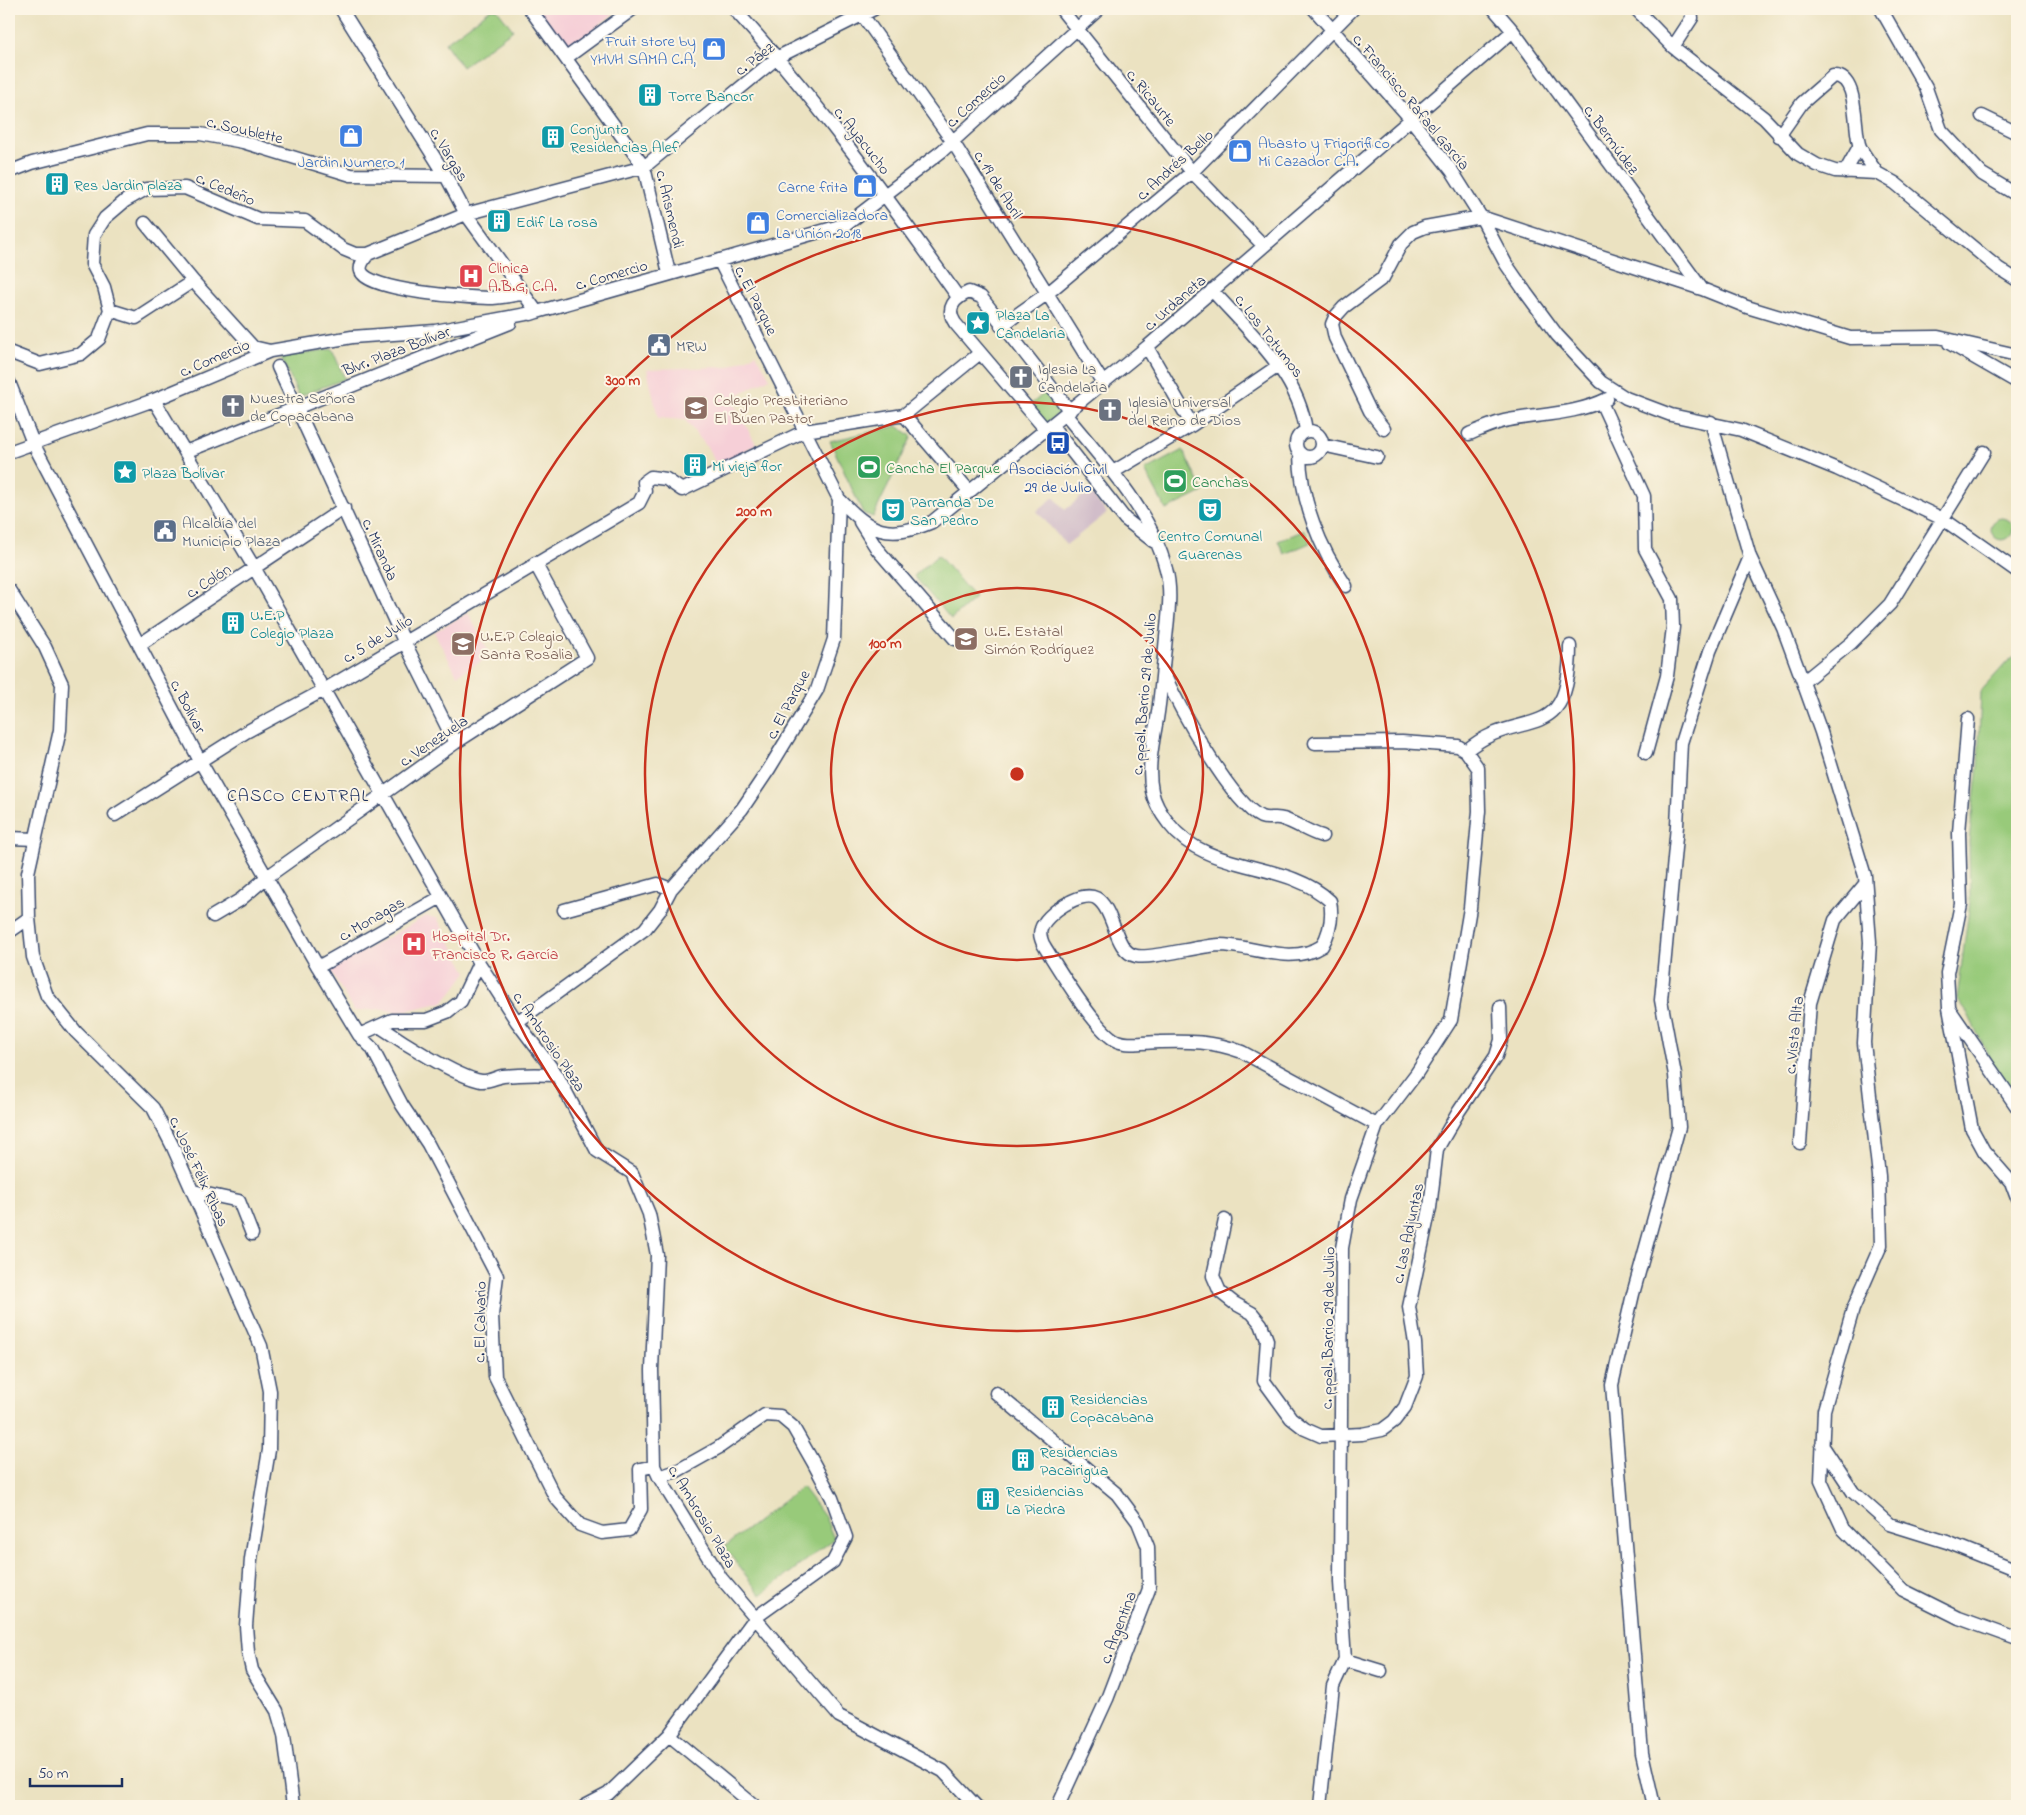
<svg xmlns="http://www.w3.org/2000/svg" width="2026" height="1815" viewBox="0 0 2026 1815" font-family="'Indie Flower',sans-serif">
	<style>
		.built { fill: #f6cfd7 }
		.industrial { fill: #d1bdc9 }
		.green { fill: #98ca7a; stroke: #5a7c6c }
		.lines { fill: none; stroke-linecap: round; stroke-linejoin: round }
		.minor-casing { stroke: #3a4a6d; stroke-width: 15 }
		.minor { stroke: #fff; stroke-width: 12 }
		.ring { fill: none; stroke: #c8321e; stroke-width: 2.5 }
		.labels { text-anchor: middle; stroke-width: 4; stroke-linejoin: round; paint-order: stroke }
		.shop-label { font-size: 16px; fill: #366cbe; stroke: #fcf5e5; text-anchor: end }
		.street-label { font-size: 16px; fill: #1b2f5e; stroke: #fcf5e5 }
		.culture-label { font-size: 16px; fill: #0d838f; stroke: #fcf5e5; text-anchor: start }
		.health-label { font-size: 16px; fill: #be3a42; stroke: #fcf5e5; text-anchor: start }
		.service-label { font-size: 16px; fill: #4e5e75; stroke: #fcf5e5; text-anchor: start }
		.worship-label { font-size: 16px; fill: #5b616d; stroke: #fcf5e5; text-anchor: start }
		.education-label { font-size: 16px; fill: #785e54; stroke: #fcf5e5; text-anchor: start }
		.leisure-label { font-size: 16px; fill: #27864d; stroke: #fcf5e5; text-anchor: start }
		.transit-label { font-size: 16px; fill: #164399; stroke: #fcf5e5 }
		.neighbourhood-label { font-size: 18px; letter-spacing: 1px; fill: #1b2f5e; stroke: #fcf5e5 }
		.centre { fill: #c8321e; stroke: #fcf5e5; stroke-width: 2.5 }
		.ring-label { font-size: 15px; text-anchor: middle; font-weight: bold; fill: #c8321e; stroke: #fcf5e5; stroke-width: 4; stroke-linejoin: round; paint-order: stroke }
	</style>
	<rect width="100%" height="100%" fill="#fcf5e5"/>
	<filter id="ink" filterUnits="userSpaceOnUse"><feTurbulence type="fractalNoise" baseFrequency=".02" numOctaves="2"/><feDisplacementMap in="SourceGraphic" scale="10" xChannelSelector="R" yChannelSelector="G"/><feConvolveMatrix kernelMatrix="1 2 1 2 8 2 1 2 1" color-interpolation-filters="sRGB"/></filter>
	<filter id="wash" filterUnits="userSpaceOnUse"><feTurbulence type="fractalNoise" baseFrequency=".0096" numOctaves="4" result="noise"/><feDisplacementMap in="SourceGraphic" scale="20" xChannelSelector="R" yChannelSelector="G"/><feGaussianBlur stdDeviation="1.12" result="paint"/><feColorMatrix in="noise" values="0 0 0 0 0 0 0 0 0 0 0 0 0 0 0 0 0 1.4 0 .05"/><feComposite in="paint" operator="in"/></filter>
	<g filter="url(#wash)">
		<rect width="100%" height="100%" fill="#ebe2c1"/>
		<path class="built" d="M536,9H620L570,47H567L562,46Z
			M756,354L770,378L731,398L756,444L717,465L707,447L685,420L658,418L647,369L728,367Z
			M468,613L491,656L457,675L434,632Z
			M426,916L437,918L467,972L456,987L444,1002L396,1013L383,1009L354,1011L330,970Z"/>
		<path class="industrial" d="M1089,491L1107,513L1066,545L1037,511L1054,497L1065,510Z"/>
		<path class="green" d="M491,9H497L513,30L462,67L445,43Z
			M332,349L345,379L299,396L280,356Z
			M1047,391L1063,410L1046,424L1030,405Z
			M897,426L912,436L873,517L863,513L830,441Z
			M1183,450L1203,492L1166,510L1145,470Z
			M1991 529a11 11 0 1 1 22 0a11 11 0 1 1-22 0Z
			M1305,530L1310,543L1284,554L1278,541Z
			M938,555L975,598L951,619L914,576Z
			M2017,656V1098L1991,1062L1968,1014L1957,999L1970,901L1969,841L1978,766L1981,691L2008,661Z
			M802,1487L825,1517L834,1539L761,1595L724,1547Z"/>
	</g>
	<g filter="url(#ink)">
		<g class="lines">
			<defs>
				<path id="minor" d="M341,9L446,176L466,214L537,312L531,314
					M530,9L644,167L669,273
					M734,9C816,99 888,198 958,297
					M858,9L953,142L1103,383
					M1061,9L1192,172L1263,245
					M1314,9L1410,118L1452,171L1481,217L1506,264L1526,293L1557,335L1601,382L1626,398L1671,415L1741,430L1837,469L1943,519L2017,571
					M1494,9L1513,31L1702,289
					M1636,9L1673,47L1764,118L1798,154L1817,165L1835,171L1877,173L1895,183L1998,268L2017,280
					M1881,9L1926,88L1941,130L1982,174L2017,195
					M1673,47L1692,18L1691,9
					M566,58L633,9
					M1982,116L2017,133
					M1779,136L1802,103L1833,76C1860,74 1853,132 1860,147C1864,156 1872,165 1877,173
					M9,172L32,163L147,134H200L243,142L351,175L446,176
					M1845,172L1859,147
					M145,223L193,281
					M368,254C365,258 359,265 361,271C367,291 469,298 489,298C501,298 512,295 523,294
					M1212,290C1248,331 1299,374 1306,431
					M110,310L136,318L193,281L253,347L270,351
					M1001,326L1048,293L1192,172L1353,9
					M1949,343L2017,382
					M1147,347L1192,425
					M9,352L40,364L81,354L99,339L110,310L104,287L92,264L94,235L105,218L125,201L146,189L185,188L258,219L305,221L343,249L355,254H368L466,214L644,167L778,57L874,9
					M278,367L404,641L455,743
					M9,382L33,443L200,761L318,967L359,1035L372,1048L402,1105L428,1144L497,1276L492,1315L495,1377L555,1497L580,1525L602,1533L629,1530L641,1509L640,1469L654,1466
					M154,400L255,569L479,963L517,1022L557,1075L597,1151L632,1173L649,1214L657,1255L652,1370L654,1466L659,1477L721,1578L839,1716L943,1771L976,1806
					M1601,402L1644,496L1645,549L1672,599L1673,627L1667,676L1646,753
					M1065,414C1102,460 1151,510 1166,569C1173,593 1167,623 1165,648C1162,672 1161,695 1157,719C1153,742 1147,768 1152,791C1154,802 1162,815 1169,824C1208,875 1286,859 1330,901C1333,917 1330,932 1322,946C1291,966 1253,945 1219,945C1197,946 1153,959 1136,956C1114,952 1115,909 1096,898C1081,890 1045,914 1041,929C1039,934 1041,939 1043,944C1056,965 1097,1033 1117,1041C1129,1046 1146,1042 1159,1042C1189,1041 1213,1041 1242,1052L1377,1125L1351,1199L1342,1248L1340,1582L1345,1660L1333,1686L1320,1806
					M904,415L970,492
					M1711,422L1750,557L1783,628L1803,682L1821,732L1865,876L1870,942L1864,1043L1879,1176L1881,1245L1853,1309L1824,1410L1821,1481L1843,1529L1903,1590L1959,1618L2017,1639
					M1052,426L1125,519L1153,541
					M1384,429L1370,411L1335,338L1332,324L1335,317L1344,307L1383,278L1401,244L1413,232L1425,227L1481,217L1702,289L1747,307L1850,338L1938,337L2017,355
					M1046,430L955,323C945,308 955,298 969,292L981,297L1070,411
					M1296 444a13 13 0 1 1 26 0a13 13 0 1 1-26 0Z
					M1469,434C1482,429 1496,422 1509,420C1542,414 1577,414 1607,399
					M1322,445L1377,457
					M9,452L154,400L270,351L352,337L435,331L537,312L847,224L942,151L1099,9
					M185,452L510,323
					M1300,453C1300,499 1320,549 1346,586
					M1118,469L1192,425L1278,366
					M839,499C871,532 887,541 932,522L1147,347L1513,31
					M860,522L877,549L955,639
					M9,590L45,647L62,684L60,730L28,873L29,918L33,957L47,996L76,1032L153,1108L172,1145L261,1346L270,1391L269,1450L251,1559L246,1626L248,1652L252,1670L277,1711L284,1735L293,1806
					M139,645L344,508
					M1164,674C1178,705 1231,803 1261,817C1268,820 1276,816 1283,819C1296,823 1308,832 1322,836
					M1803,682L1851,643L1890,604L1984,452
					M1968,719L1959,833L1961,904L1947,973L1949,1008L1972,1129L1984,1151L2011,1182L2017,1198
					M1315,743L1402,742L1458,746L1466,751L1478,768L1479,811L1470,908L1451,1020L1416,1074L1377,1125
					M1466,751C1519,705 1570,750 1570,646
					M115,815L246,732L324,690L639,503L645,491L644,482L651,477L666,479L682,490L805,431L904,415L980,353
					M9,838L36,839
					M564,910L658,884L671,889
					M213,916L240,900L267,877L455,743L587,658L535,563
					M9,932L29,918
					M318,967L441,897
					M1950,1010L2017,1107
					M517,1022L645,929L660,910L671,889L742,809L769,769L817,690L834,639L839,499L719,260
					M379,1026C401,1041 457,1077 481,1081C488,1082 497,1077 503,1076C522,1074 539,1074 557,1075
					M359,1035L392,1020H426L447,1012L461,1001L479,963
					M1800,1143L1810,1003L1835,920L1865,884
					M193,1191L239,1201L252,1234
					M1225,1220L1213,1276L1220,1292L1234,1303L1252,1313L1261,1324L1267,1340L1264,1381L1291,1418L1305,1429L1321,1436L1362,1434L1382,1430L1394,1421L1405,1407L1417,1376L1415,1343L1409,1307L1430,1208L1437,1149L1459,1111L1496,1056L1501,1040L1500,1007
					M996,1393L1117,1494L1138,1522L1148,1547L1149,1589L1107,1699L1058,1806
					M1822,1445L1853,1492L1889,1524L1947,1542L2017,1570
					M1345,1660L1381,1671
					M669,1735L755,1806
					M585,1806L608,1794L669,1735L755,1618L833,1562L846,1537L832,1498L813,1462L793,1427L780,1416L765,1415L718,1448L677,1471L659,1477
					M1654,1806L1642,1753L1612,1385L1633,1294L1679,1127L1675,1075L1661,1000L1677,826L1681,743L1710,651L1750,557"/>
			</defs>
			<use href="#minor" class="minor-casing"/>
			<use href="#minor" class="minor"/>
		</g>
	</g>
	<g class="ring">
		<circle cx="1017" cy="774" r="186"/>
		<circle cx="1017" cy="774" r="372"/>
		<circle cx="1017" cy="774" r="557"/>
	</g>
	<defs>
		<symbol id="shop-square" viewBox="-11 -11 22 22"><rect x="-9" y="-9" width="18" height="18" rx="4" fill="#3f7fe0" stroke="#fcf5e5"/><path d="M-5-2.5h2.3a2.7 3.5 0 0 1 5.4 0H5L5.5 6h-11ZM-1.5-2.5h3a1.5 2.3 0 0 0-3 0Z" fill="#fff"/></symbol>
		<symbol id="building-square" viewBox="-11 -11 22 22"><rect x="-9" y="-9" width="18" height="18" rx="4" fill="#0f9aa8" stroke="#fcf5e5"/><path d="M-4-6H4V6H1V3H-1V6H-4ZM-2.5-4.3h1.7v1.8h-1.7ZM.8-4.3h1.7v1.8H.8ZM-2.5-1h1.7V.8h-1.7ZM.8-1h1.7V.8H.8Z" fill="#fff"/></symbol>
		<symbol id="hospital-square" viewBox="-11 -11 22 22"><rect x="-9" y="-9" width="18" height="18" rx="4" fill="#e0444e" stroke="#fcf5e5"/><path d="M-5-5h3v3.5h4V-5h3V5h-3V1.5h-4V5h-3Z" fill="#fff"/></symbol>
		<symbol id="sight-square" viewBox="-11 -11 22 22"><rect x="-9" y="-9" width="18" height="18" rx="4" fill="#0f9aa8" stroke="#fcf5e5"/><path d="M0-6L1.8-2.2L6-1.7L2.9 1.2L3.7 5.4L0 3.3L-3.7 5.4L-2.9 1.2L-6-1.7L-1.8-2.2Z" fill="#fff"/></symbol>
		<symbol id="civic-square" viewBox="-11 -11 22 22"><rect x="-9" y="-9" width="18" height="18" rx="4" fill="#5c6f8a" stroke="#fcf5e5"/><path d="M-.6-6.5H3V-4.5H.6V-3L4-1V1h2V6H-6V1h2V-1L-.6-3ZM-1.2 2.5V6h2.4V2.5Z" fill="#fff"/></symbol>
		<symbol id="church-square" viewBox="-11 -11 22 22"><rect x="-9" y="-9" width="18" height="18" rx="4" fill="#6b7280" stroke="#fcf5e5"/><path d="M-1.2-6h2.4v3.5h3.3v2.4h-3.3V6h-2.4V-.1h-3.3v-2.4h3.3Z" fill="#fff"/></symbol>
		<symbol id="school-square" viewBox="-11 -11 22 22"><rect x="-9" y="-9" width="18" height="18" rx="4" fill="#8d6e63" stroke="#fcf5e5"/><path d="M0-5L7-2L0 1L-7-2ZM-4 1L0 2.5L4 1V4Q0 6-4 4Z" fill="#fff"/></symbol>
		<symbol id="bus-square" viewBox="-11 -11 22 22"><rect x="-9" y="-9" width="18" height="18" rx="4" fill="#1a4fb4" stroke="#fcf5e5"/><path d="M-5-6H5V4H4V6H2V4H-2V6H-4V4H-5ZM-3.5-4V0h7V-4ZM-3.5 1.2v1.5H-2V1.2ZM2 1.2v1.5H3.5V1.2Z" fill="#fff"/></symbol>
		<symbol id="stadium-square" viewBox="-11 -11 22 22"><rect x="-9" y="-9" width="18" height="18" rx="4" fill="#2e9e5b" stroke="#fcf5e5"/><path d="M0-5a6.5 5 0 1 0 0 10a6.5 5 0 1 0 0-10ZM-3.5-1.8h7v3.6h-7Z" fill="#fff"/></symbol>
		<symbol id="theatre-square" viewBox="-11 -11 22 22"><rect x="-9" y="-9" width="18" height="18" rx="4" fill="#0f9aa8" stroke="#fcf5e5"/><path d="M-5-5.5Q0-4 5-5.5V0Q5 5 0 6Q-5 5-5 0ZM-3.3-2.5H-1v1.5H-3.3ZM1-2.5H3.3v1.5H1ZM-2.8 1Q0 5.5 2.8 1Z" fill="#fff"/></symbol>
	</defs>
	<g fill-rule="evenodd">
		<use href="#shop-square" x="700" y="35" width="28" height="28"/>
		<use href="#building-square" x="636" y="81" width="28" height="28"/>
		<use href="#shop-square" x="337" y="122" width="28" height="28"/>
		<use href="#building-square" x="539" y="123" width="28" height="28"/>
		<use href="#shop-square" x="1226" y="137" width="28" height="28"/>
		<use href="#building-square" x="43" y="170" width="28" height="28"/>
		<use href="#shop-square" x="851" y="172" width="28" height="28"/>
		<use href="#building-square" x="485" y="207" width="28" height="28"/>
		<use href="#shop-square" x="744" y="209" width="28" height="28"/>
		<use href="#hospital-square" x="457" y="262" width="28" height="28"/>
		<use href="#sight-square" x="964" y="309" width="28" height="28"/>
		<use href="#civic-square" x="645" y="331" width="28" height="28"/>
		<use href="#church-square" x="1007" y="363" width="28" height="28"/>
		<use href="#church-square" x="219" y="392" width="28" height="28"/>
		<use href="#school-square" x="682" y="394" width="28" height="28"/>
		<use href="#church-square" x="1096" y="396" width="28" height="28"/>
		<use href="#bus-square" x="1044" y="429" width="28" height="28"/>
		<use href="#building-square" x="681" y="451" width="28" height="28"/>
		<use href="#stadium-square" x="855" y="453" width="28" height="28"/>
		<use href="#sight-square" x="111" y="458" width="28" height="28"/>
		<use href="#stadium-square" x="1161" y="467" width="28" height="28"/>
		<use href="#theatre-square" x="879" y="496" width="28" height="28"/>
		<use href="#theatre-square" x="1196" y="496" width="28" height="28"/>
		<use href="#civic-square" x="151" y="517" width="28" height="28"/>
		<use href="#building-square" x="219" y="609" width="28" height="28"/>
		<use href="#school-square" x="952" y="625" width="28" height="28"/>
		<use href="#school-square" x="449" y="630" width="28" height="28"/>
		<use href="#hospital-square" x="400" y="930" width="28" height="28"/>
		<use href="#building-square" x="1039" y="1393" width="28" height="28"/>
		<use href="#building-square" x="1009" y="1446" width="28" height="28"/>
		<use href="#building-square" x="974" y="1485" width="28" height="28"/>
	</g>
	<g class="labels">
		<g class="shop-label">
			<text x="696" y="46">Fruit store by<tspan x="696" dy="18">YHVH SAMA C.A,</tspan></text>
			<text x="1258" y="148" text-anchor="start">Abasto y Frigorifico<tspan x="1258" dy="18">Mi Cazador C.A.</tspan></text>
			<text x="351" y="167" text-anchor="middle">Jardin Numero 1</text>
			<text x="848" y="192">Carne frita</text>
			<text x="776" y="220" text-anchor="start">Comercializadora<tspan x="776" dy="18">La Unión 2018</tspan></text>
		</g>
		<g class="street-label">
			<text transform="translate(754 58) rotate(-37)" y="6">c. Páez</text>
			<text transform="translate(1152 97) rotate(51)" y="6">c. Ricaurte</text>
			<text transform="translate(975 99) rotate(-42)" y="6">c. Comercio</text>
			<text transform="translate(1412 101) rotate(50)" y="6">c. Francisco Rafael García</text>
			<text transform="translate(245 129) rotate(13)" y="6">c. Soublette</text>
			<text transform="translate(1612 139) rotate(54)" y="6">c. Bermúdez</text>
			<text transform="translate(863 140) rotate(52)" y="6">c. Ayacucho</text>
			<text transform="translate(450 154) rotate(59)" y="6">c. Vargas</text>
			<text transform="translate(1174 164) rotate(-42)" y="6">c. Andrés Bello</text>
			<text transform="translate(999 184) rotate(58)" y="6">c. 19 de Abril</text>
			<text transform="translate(226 188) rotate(23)" y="6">c. Cedeño</text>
			<text transform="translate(671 209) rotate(77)" y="6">c. Arismendi</text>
			<text transform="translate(611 274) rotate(-16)" y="6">c. Comercio</text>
			<text transform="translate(757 300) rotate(63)" y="6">c. El Parque</text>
			<text transform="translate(1174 302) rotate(-41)" y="6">c. Urdaneta</text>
			<text transform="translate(1270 335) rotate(52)" y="6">c. Los Totumos</text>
			<text transform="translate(396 350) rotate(-21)" y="6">Blvr. Plaza Bolívar</text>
			<text transform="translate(214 357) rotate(-23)" y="6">c. Comercio</text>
			<text transform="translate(381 549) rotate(66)" y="6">c. Miranda</text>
			<text transform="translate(208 580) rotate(-33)" y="6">c. Colón</text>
			<text transform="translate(377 638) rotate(-31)" y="6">c. 5 de Julio</text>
			<text transform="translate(1143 694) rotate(-85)" y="6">c. ppal. Barrio 29 de Julio</text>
			<text transform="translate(787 704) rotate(-62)" y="6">c. El Parque</text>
			<text transform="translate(189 706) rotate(62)" y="6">c. Bolívar</text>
			<text transform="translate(433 740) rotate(-34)" y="6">c. Venezuela</text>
			<text transform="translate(371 918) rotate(-30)" y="6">c. Monagas</text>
			<text transform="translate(1793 1035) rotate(-84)" y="6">c. Vista Alta</text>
			<text transform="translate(550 1041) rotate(56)" y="6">c. Ambrosio Plaza</text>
			<text transform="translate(200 1171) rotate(65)" y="6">c. José Félix Ribas</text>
			<text transform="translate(1407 1233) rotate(-78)" y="6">c. Las Adjuntas</text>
			<text transform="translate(479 1322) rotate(-89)" y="6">c. El Calvario</text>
			<text transform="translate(1327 1328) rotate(-89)" y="6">c. ppal. Barrio 29 de Julio</text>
			<text transform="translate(703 1516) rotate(59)" y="6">c. Ambrosio Plaza</text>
			<text transform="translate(1117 1627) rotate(-69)" y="6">c. Argentina</text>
		</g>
		<g class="culture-label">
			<text x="668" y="101">Torre Bancor</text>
			<text x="570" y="134">Conjunto<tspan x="570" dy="18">Residencias Alef</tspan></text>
			<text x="74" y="190">Res Jardin plaza</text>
			<text x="516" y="227">Edif La rosa</text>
			<text x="996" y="320">Plaza La<tspan x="996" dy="18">Candelaria</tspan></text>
			<text x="712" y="471">Mi vieja flor</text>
			<text x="142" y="478">Plaza Bolívar</text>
			<text x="910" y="507">Parranda De<tspan x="910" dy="18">San Pedro</tspan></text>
			<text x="1210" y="541" text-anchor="middle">Centro Comunal<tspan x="1210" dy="18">Guarenas</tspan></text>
			<text x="250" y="620">U.E.P<tspan x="250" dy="18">Colegio Plaza</tspan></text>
			<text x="1070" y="1404">Residencias<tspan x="1070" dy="18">Copacabana</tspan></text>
			<text x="1040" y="1457">Residencias<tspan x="1040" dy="18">Pacairigua</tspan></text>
			<text x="1006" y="1496">Residencias<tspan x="1006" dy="18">La Piedra</tspan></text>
		</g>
		<g class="health-label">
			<text x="488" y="273">Clinica<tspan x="488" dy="18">A.B.G, C.A.</tspan></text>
			<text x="432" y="941">Hospital Dr.<tspan x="432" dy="18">Francisco R. García</tspan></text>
		</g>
		<g class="service-label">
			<text x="676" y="351">MRW</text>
			<text x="182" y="528">Alcaldía del<tspan x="182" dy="18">Municipio Plaza</tspan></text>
		</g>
		<g class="worship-label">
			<text x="1038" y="374">Iglesia La<tspan x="1038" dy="18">Candelaria</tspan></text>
			<text x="250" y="403">Nuestra Señora<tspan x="250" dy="18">de Copacabana</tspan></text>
			<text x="1128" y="407">Iglesia Universal<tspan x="1128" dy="18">del Reino de Dios</tspan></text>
		</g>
		<g class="education-label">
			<text x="714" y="405">Colegio Presbiteriano<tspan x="714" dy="18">El Buen Pastor</tspan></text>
			<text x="984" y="636">U.E. Estatal<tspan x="984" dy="18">Simón Rodríguez</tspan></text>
			<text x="480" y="641">U.E.P Colegio<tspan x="480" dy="18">Santa Rosalia</tspan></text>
		</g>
		<g class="leisure-label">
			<text x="886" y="473">Cancha El Parque</text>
			<text x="1192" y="487">Canchas</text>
		</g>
		<g class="transit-label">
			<text x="1058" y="474">Asociación Civil<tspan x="1058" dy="18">29 de Julio</tspan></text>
		</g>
		<g class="neighbourhood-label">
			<text x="298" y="801">CASCO CENTRAL</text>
		</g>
	</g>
	<circle cx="1017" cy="774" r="8" class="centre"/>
	<g class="ring-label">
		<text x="623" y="385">300 m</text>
		<text x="754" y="516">200 m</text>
		<text x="885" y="648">100 m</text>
	</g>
	<rect width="2026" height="1815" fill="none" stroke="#fcf5e5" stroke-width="30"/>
	<path d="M30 1778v8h92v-8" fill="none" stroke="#1b2f5e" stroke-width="2.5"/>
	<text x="38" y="1778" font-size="15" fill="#1b2f5e" stroke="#fcf5e5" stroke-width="4" paint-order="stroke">50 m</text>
</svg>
